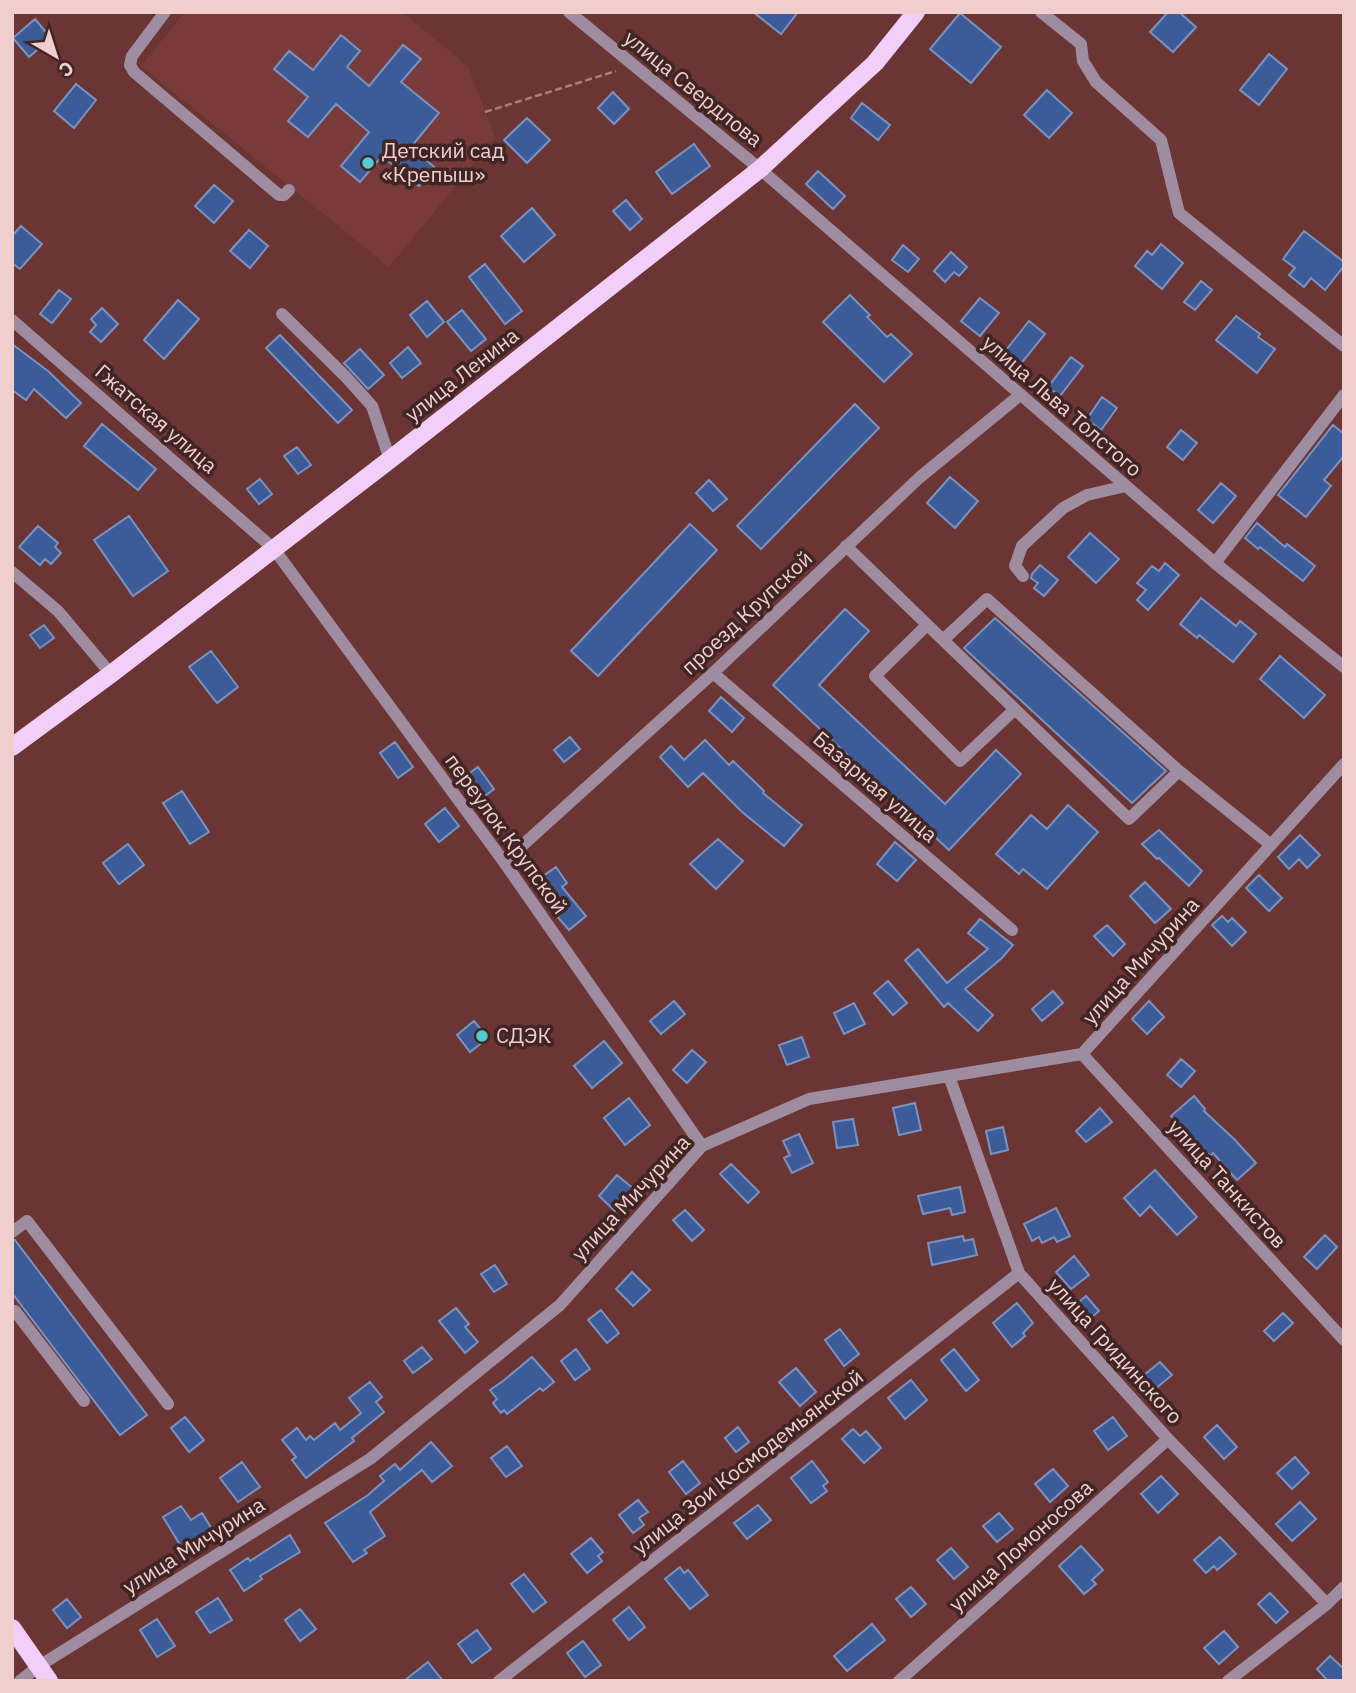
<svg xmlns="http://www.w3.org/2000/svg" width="1356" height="1693" viewBox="0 0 1356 1693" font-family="'IBM Plex Sans',sans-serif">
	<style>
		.built { fill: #793b3a }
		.building { fill: #3b5c99; stroke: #7893c2; stroke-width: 2 }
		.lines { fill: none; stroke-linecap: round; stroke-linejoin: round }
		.path { stroke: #ab7e7d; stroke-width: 2.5; stroke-dasharray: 7 3.5; stroke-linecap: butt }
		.minor { stroke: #9e8ca0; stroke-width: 12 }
		.major { stroke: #f2cff8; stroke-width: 18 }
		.poi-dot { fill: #51ccd5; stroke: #3f2625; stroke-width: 2.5 }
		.labels { text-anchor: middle; stroke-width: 7; stroke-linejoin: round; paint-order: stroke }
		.street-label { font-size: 21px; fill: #f0cecc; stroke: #3f2625 }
		.poi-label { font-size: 21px; fill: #f0cecc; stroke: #3f2625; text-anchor: start }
	</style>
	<rect width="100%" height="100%" fill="#6b3534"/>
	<path class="built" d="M185,12H402L468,66L495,138L389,267L141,66Z"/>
	<path class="building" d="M753,12H798L781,34Z
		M1168,12H1179L1196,27L1173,52L1150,32Z
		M960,13L1001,47L971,83L930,49Z
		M35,19L51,38L29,57L13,38Z
		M341,35L360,51L347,67L369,86L403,45L421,59L401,82L439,113L411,147L434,167L419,186L382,156L360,182L341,166L369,132L336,104L308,137L288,121L308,97L274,69L289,51L313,70Z
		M1269,54L1287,69L1259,105L1240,90Z
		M76,84L96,100L74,128L54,111Z
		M1047,90L1072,113L1049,138L1024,115Z
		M613,92L629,109L614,124L598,108Z
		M862,103L890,125L878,140L851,118Z
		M527,118L550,140L527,163L504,140Z
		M694,144L710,166L672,194L656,172Z
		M818,171L845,196L833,209L806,184Z
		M214,185L233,201L214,223L195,206Z
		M626,200L642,219L630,230L613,211Z
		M532,208L555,235L524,262L501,236Z
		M21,226L42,244L20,269L12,263V236Z
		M249,230L268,246L250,268L230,251Z
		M1304,231L1344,262V266L1325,290L1311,278L1304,287L1289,275L1295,268L1283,259Z
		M1161,244L1183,263L1162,289L1135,266L1147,251L1152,255Z
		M903,245L919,259L908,272L892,260Z
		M951,252L967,267L959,276L954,272L945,282L934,271Z
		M485,264L522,311L505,324L469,277Z
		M1201,281L1212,290L1195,310L1184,302Z
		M59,290L71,299L52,323L40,314Z
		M850,295L870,315L867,317L887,337L891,334L912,354L884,382L823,322Z
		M980,298L999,313L980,336L961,321Z
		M178,300L199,319L164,359L144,340Z
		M427,301L444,322L427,337L410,315Z
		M102,308L118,324L101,342L90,332L96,325L91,319Z
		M462,310L486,339L471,351L447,322Z
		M1236,316L1260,334L1258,337L1275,349L1257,373L1216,340Z
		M1029,321L1045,334L1019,366L1003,354Z
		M280,335L352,410L338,423L266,348Z
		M12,344L48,371L81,403L66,418L34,389L26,400L12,390Z
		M408,347L421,363L402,378L390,363Z
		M360,349L384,375L368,389L344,363Z
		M1071,357L1083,366L1060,396L1048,387Z
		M1102,397L1117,408L1101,430L1087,419Z
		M855,404L879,428L761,549L737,526Z
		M102,424L156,469L138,490L84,446Z
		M1333,425L1344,434V456L1324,480L1331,486L1306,517L1278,495Z
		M1181,430L1197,443L1183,460L1167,447Z
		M297,447L311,465L298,474L284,456Z
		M950,477L978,501L955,528L927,503Z
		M260,479L272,494L259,504L247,489Z
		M709,480L727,499L713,511L696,493Z
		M1221,483L1236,496L1213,523L1198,510Z
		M129,516L168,571L133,596L94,540Z
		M1257,523L1285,547L1287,544L1315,566L1303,581L1260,547L1258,549L1245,538Z
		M690,524L717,550L598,676L571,651Z
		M38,526L58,543L55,547L61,553L51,564L45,559L40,565L19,547Z
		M1090,533L1119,559L1096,583L1068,557Z
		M1165,563L1179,575L1148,610L1137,600L1146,590L1137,583L1152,566L1159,571Z
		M1040,565L1058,580L1044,596L1034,588L1038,583L1031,578L1032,574Z
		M1201,598L1236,626L1240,621L1256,634L1233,662L1199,635L1197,638L1180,624Z
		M845,609L869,631L819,685L945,804L996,750L1021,774L949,850L773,685Z
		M995,618L1166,771L1132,803L964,648Z
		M44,625L54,638L40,648L30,635Z
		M211,651L238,687L217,703L189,667Z
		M1280,656L1325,695L1304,718L1260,679Z
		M721,697L744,718L732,732L709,711Z
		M570,737L580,749L564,762L554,750Z
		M705,740L729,765L733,761L764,791L763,793L802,825L784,846L742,812L703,773L688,787L660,757L671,746L684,760Z
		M395,742L413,767L398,778L380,753Z
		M478,767L494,789L481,799L476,792L471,796L459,781Z
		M182,791L209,832L190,844L163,803Z
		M1068,805L1098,832L1047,889L1023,869L1019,874L996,854L1031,815L1047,829Z
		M445,808L459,826L439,842L425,824Z
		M1159,830L1202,871L1189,886L1159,858L1157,859L1142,844Z
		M1300,835L1320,855L1307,868L1299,859L1289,869L1278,857Z
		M718,839L743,861L716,889L690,864Z
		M895,842L916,860L897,881L877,864Z
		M128,844L144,865L119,884L103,863Z
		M556,867L567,883L562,887L586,916L569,930L549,907L533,883Z
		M1259,875L1282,898L1269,911L1246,888Z
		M1145,882L1171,909L1155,923L1130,896Z
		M1222,916L1228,922L1232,918L1246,932L1232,946L1212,925Z
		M980,919L1013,945L1002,958L965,989L993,1015L978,1031L948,1003L944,1007L905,960L918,949L947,983L988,949L968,933Z
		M1107,925L1125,944L1113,956L1094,936Z
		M888,981L907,1003L893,1015L874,993Z
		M1053,991L1063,1003L1042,1021L1032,1009Z
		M674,1001L685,1014L661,1034L650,1021Z
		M1149,1001L1164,1017L1147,1034L1132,1019Z
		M854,1003L865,1024L844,1034L834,1013Z
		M474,1021L488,1038L470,1052L457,1035Z
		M802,1037L809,1057L787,1065L779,1045Z
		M604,1041L622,1063L592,1088L574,1066Z
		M692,1050L706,1062L687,1083L673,1070Z
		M1181,1059L1195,1071L1181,1087L1167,1075Z
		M1194,1096L1205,1109L1204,1111L1235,1140L1256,1163L1237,1180L1213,1153L1210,1156L1171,1116Z
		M629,1098L650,1125L625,1145L604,1118Z
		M915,1103L921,1130L899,1135L893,1108Z
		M1100,1108L1112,1122L1086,1142L1076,1131Z
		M853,1119L858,1145L837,1148L833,1122Z
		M1003,1127L1008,1150L991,1154L986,1131Z
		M799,1134L813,1163L792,1173L784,1158L790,1155L783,1141Z
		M731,1164L759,1192L748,1203L720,1174Z
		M1155,1170L1197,1217L1177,1235L1150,1206L1140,1216L1124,1198Z
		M617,1175L634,1189L615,1211L599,1196Z
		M960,1187L965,1212L952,1215L950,1208L923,1214L918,1196Z
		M1056,1208L1070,1236L1057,1242L1054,1237L1042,1243L1039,1237L1032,1241L1024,1224Z
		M685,1210L704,1230L692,1241L673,1220Z
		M1325,1235L1337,1247L1317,1269L1304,1257Z
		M963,1236L964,1241L973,1239L977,1255L932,1265L928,1243Z
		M15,1240L147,1415L120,1435L12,1293V1241Z
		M1074,1256L1089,1275L1071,1289L1056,1272Z
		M495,1265L507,1284L494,1292L481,1274Z
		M632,1272L650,1290L633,1306L616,1289Z
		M1086,1296L1099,1311L1086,1322L1073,1307Z
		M1017,1303L1033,1323L1023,1333L1025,1336L1012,1347L993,1323Z
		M456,1308L469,1324L465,1327L478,1342L465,1353L439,1321Z
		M601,1310L619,1333L607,1343L588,1320Z
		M1283,1313L1293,1323L1274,1341L1264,1331Z
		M840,1329L859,1354L844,1366L825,1340Z
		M422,1347L432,1359L413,1373L404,1361Z
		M576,1349L590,1369L575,1380L561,1361Z
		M954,1349L979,1380L966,1391L941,1360Z
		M532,1357L554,1382L543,1391L540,1388L507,1414L504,1410L501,1413L493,1403L497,1399L490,1390L503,1381Z
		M1160,1362L1172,1375L1150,1393L1139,1379Z
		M796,1368L816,1392L800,1406L779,1382Z
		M911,1380L927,1400L905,1419L888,1398Z
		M370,1382L382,1397L376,1402L384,1412L352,1438L354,1441L306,1478L292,1460L296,1457L282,1440L297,1428L306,1440L310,1436L314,1440L335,1423L340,1430L361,1413L349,1398Z
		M185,1417L204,1440L189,1452L171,1428Z
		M1113,1417L1127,1436L1108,1450L1094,1431Z
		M1217,1425L1237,1447L1224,1459L1204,1437Z
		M738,1427L749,1442L736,1452L725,1438Z
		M853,1429L860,1436L866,1431L881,1448L864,1463L842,1439Z
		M431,1442L452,1466L432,1482L422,1470L370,1512L385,1536L364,1550L367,1553L353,1562L325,1523L368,1495L384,1481L380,1476L395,1464L400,1470Z
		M507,1446L522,1466L506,1477L491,1458Z
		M1295,1457L1309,1473L1292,1489L1277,1473Z
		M683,1461L700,1483L686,1494L669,1472Z
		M812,1461L828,1482L823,1486L827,1491L811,1503L791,1478Z
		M242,1462L260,1487L238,1502L220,1478Z
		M1053,1469L1068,1486L1050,1502L1035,1484Z
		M1161,1476L1178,1494L1158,1513L1141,1494Z
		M638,1500L648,1512L639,1518L644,1525L633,1533L619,1515Z
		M1300,1502L1316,1519L1292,1541L1276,1524Z
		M758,1505L771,1520L747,1539L734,1523Z
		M181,1506L191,1520L202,1513L215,1534L185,1553L163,1517Z
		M999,1513L1013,1529L997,1542L983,1526Z
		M290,1535L300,1552L260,1576L262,1579L244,1591L230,1570L248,1558L250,1561Z
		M1220,1537L1236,1554L1217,1570L1214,1566L1206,1573L1194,1560Z
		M591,1538L603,1552L598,1556L602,1561L587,1573L571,1554Z
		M1081,1546L1103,1570L1092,1580L1096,1584L1084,1594L1059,1566Z
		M951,1548L968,1567L954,1579L937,1560Z
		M680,1567L684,1573L688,1570L708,1595L690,1609L665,1579Z
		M524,1574L546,1602L533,1612L511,1584Z
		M911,1587L926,1604L911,1617L896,1599Z
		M1270,1593L1288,1612L1276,1623L1258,1604Z
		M218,1598L232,1620L210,1633L196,1612Z
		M67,1599L81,1617L67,1628L53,1610Z
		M629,1607L645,1627L629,1640L613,1620Z
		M300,1609L316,1629L300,1641L285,1620Z
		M157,1619L175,1646L157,1657L140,1630Z
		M872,1624L885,1640L847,1671L834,1656Z
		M477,1630L491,1649L472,1663L458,1644Z
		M1224,1631L1238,1647L1219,1664L1204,1648Z
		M583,1641L601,1665L585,1677L567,1653Z
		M1330,1656L1344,1669V1681H1328L1317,1669Z
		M428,1662L443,1681H404Z"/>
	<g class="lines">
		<path class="path" d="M485,112L616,71"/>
		<path class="minor" d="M165,12L132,56L130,65L134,72L279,195H284L289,190
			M569,12L760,169L1215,563L1344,667
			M1041,12L1081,44L1083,61L1096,82L1161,140L1179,213L1344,346
			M282,314L346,377L372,406L387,451L392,458
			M12,320L274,549L504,862L702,1146
			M846,546L943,640L987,599L1179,771L1271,845
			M1215,563L1344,395
			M12,572L58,611L111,674
			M1023,576L1015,566L1022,546L1063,508L1087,495L1126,486
			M927,625L875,676L960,761L1015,709
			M943,640L1129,819L1179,771
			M713,673L1012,930
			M504,862L713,673L919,478L1020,395
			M1082,1054L1344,1340
			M949,1076L1019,1273L1168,1439L1327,1604
			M12,1232L27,1221L168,1404
			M15,1311L84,1401
			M20,1681L39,1666L370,1459L560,1305L702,1146L809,1099L1082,1054L1344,764
			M499,1681L1019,1273
			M899,1681L989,1601L1168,1439
			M1228,1681L1327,1604L1344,1587"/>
		<path class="major" d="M12,747L111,674L392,458L760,169L875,63L916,12
			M12,1628L49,1681"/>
	</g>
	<g class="poi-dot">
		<circle cx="368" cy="163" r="7"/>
		<circle cx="482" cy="1036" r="7"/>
	</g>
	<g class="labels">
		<g class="street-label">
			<text transform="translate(693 89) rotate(39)" y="7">улица Свердлова</text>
			<text transform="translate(462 375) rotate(-38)" y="7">улица Ленина</text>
			<text transform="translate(1062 406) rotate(41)" y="7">улица Льва Толстого</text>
			<text transform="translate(156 419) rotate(41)" y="7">Гжатская улица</text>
			<text transform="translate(747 613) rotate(-43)" y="7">проезд Крупской</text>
			<text transform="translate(875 787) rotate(41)" y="7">Базарная улица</text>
			<text transform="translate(506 834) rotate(54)" y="7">переулок Крупской</text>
			<text transform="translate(1141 961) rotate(-48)" y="7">улица Мичурина</text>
			<text transform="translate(1227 1184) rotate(48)" y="7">улица Танкистов</text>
			<text transform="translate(631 1198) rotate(-47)" y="7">улица Мичурина</text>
			<text transform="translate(1115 1351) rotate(48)" y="7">улица Гридинского</text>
			<text transform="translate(748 1462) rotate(-38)" y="7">улица Зои Космодемьянской</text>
			<text transform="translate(194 1546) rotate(-32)" y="7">улица Мичурина</text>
			<text transform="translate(1021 1546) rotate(-42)" y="7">улица Ломоносова</text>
		</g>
		<g class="poi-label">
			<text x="382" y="158">Детский сад<tspan x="382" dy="24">«Крепыш»</tspan></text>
			<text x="496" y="1043">СДЭК</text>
		</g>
	</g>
	<rect width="1356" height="1693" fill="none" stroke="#f0cecc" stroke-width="28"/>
	<g transform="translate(56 56) rotate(141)" stroke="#3f2625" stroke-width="5" paint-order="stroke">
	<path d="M0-5L12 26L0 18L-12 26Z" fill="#f0cecc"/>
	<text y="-10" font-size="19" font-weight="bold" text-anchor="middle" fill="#f0cecc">С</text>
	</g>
</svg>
